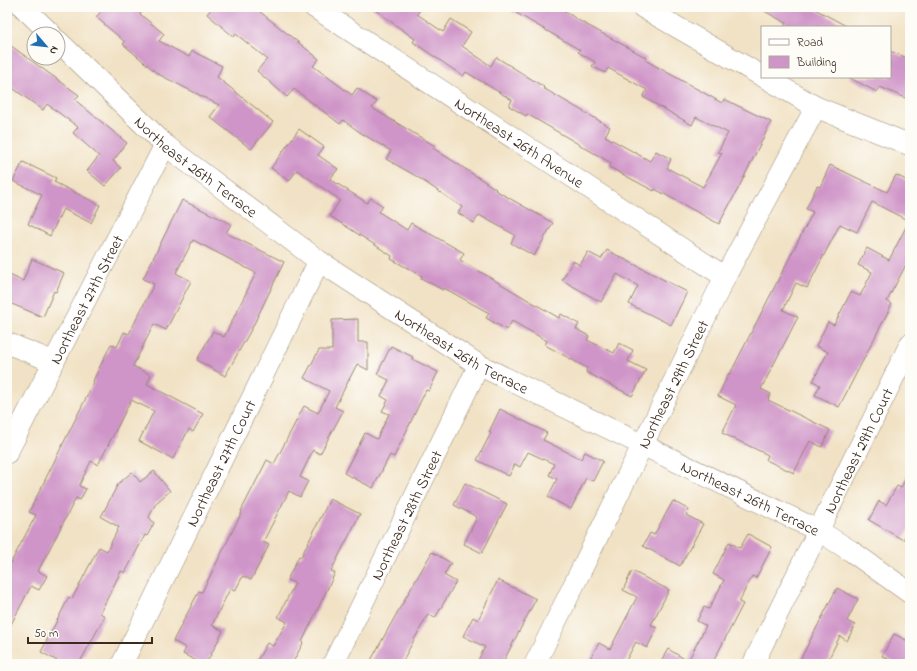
<svg xmlns="http://www.w3.org/2000/svg" width="917" height="671" viewBox="0 0 917 671" font-family="'Indie Flower',sans-serif">
	<style>
		.building { fill: #cf94c8 }
		.lines { fill: none; stroke-linecap: round; stroke-linejoin: round }
		.minor-casing { stroke: #968672; stroke-width: 22 }
		.minor { stroke: #fff; stroke-width: 21 }
		.labels { text-anchor: middle; stroke-width: 3; stroke-linejoin: round; paint-order: stroke }
		.street-label { font-size: 16px; fill: #3b2a1e; stroke: #fdfcf7 }
	</style>
	<rect width="100%" height="100%" fill="#fdfcf7"/>
	<filter id="ink" filterUnits="userSpaceOnUse"><feTurbulence type="fractalNoise" baseFrequency=".025" numOctaves="2"/><feDisplacementMap in="SourceGraphic" scale="8" xChannelSelector="R" yChannelSelector="G"/><feConvolveMatrix kernelMatrix="1 2 1 2 8 2 1 2 1" color-interpolation-filters="sRGB"/></filter>
	<filter id="wash" filterUnits="userSpaceOnUse"><feTurbulence type="fractalNoise" baseFrequency=".012" numOctaves="4" result="noise"/><feDisplacementMap in="SourceGraphic" scale="16" xChannelSelector="R" yChannelSelector="G"/><feGaussianBlur stdDeviation="0.9" result="paint"/><feColorMatrix in="noise" values="0 0 0 0 0 0 0 0 0 0 0 0 0 0 0 0 0 1.4 0 .05"/><feComposite in="paint" operator="in"/></filter>
	<g filter="url(#wash)">
		<rect width="100%" height="100%" fill="#f1e2c5"/>
		<g id="blocks">
			<path class="building" d="M105,7H145L140,14L164,34L159,41L189,57L192,51L222,66L217,77L273,122L251,149L210,117L219,105L158,74L123,44L125,42L96,17Z
				M213,7H254L319,59L313,66L352,95L357,88L377,102L372,108L435,146L433,148L496,189L495,190L553,223L534,256L511,243L515,235L479,215L474,223L458,213L462,207L416,176L386,159L391,151L361,133L343,120L340,124L294,89L287,97L257,71L267,59L236,34L234,37L207,14Z
				M371,7H422L417,14L443,32L451,19L471,32L462,46L491,66L496,57L544,87L543,88L610,127L605,136L650,161L656,151L671,159L667,168L703,187L722,153L718,152L728,133L696,117L692,125L643,97L647,90L608,68L605,73L592,66L595,62L578,52L580,50L506,7H559L578,20L647,58L645,60L722,103L724,99L771,122L739,187L719,224L655,189L654,191L609,167L611,163L527,114L526,116L509,106L512,100L466,72L463,76L413,42L415,39Z
				M757,7H811L848,27H784L786,23Z
				M7,43L79,95L75,100L127,143L113,161L121,168L105,186L87,171L99,156L73,133L78,127L47,104L43,110L7,84Z
				M890,51L910,59V100L880,87L877,92L848,77H890Z
				M299,129L324,147L318,155L338,169L330,179L367,203L371,198L383,206L379,212L407,230L411,223L464,253L460,260L559,318L561,314L579,324L576,329L589,336L587,340L614,353L619,343L633,350L628,361L646,370L632,396L586,372L587,368L545,345L547,341L512,321L507,330L486,318L489,313L444,288L443,290L421,278L422,276L391,259L392,256L330,216L340,200L297,170L289,181L271,168Z
				M23,162L56,178L54,182L100,205L91,223L63,209L50,236L28,224L42,195L13,181Z
				M830,165L887,192L896,175L910,182V257L887,301L892,304L839,407L815,395L820,385L813,381L828,352L816,346L828,322L834,325L851,292L860,296L872,272L858,265L867,248L889,260L909,221L872,202L857,232L840,224L807,288L796,283L783,310L798,317L761,389L771,394L768,400L830,430L822,447L810,441L794,473L766,460L768,455L722,433L736,405L718,396L729,373L730,374L813,212L806,209L817,186L820,187Z
				M182,200L231,224L226,233L284,262L252,328L225,376L197,360L213,331L224,337L256,273L193,240L176,273L191,281L166,330L154,324L133,366L151,375L147,384L203,414L193,432L189,429L173,459L139,441L154,411L131,400L98,465L91,461L79,486L86,489L80,500L76,498L38,571L47,576L39,590L31,586L7,632V570L36,515L29,512L94,382L93,381L111,344L117,347L124,332L129,334L154,284L143,279Z
				M607,250L687,292L671,325L629,304L638,286L617,274L601,302L562,280L573,261L580,265L588,252L601,259Z
				M32,259L64,273L56,292L54,291L43,317L7,302V274L23,281Z
				M358,319V342H368V370L357,364L335,407L343,411L320,454L313,450L300,477L308,481L300,497L289,491L263,542L269,545L251,580L243,576L235,591L230,589L212,625L223,631L206,664H203L183,654L186,648L173,641L199,591L202,592L242,512L241,511L267,460L274,464L304,406L318,413L329,391L304,378L319,350H332V320Z
				M391,346L413,357L412,359L438,372L429,391L426,390L394,457L390,455L373,488L344,473L365,433L377,439L389,414L382,411L388,400L381,396L389,380L377,374Z
				M500,409L547,433L543,440L581,459L585,452L603,461L593,481L586,478L571,509L548,497L557,479L549,475L554,464L528,452L520,467L515,464L509,476L477,460L491,433L489,432Z
				M910,469V527L903,540L869,520L879,501L886,505L897,486L901,488Z
				M154,471L170,491L156,503L149,517L154,523L147,536L145,535L125,573L121,571L100,613L105,616L79,664H63L41,652L69,597L72,599L99,547L107,551L119,527L101,517L118,484L132,472L140,482Z
				M465,483L507,504L482,553L464,544L477,517L454,505Z
				M330,499L360,514L331,571L335,573L302,642L303,643L292,664H255L267,643L273,646L287,622L278,617L295,583L287,580L299,556L301,557Z
				M673,501L689,510L686,515L703,524L680,566L643,546L650,533L654,535Z
				M748,534L772,547L756,578L752,576L739,602L743,604L712,664H659L668,649L688,661L706,626L697,621L704,607L709,609L724,580L713,574L729,542L740,548Z
				M432,552L451,563L444,575L456,582L435,618L428,614L401,664H369L397,613Z
				M632,571L669,590L651,625L657,628L647,648L636,642L624,664H587L599,643L610,649L637,597L623,590Z
				M498,580L536,599L502,664H476L485,647L463,636L473,617L478,620Z
				M837,588L858,599L847,621L855,625L847,641L840,636L826,664H798Z
				M894,634L910,642V664H897L882,656Z"/>
		</g>
	</g>
	<g filter="url(#ink)">
		<use href="#blocks" fill-opacity="0" stroke="#968672" stroke-width="1"/>
		<g class="lines">
			<defs>
				<g id="minor">
					<path d="M23,7L51,34"/>
					<path id="s1" d="M314,7L725,277"/>
					<path d="M642,7L762,76"/>
					<path id="s2" d="M58,41L165,145L319,261L479,365L819,531L851,551L910,593"/>
					<path d="M764,77L816,107L910,145"/>
					<path d="M7,343L54,362"/>
					<path id="s3" d="M7,453L165,145"/>
					<path id="s4" d="M122,664L319,261"/>
					<path id="s5" d="M333,664L479,365"/>
					<path id="s6" d="M535,664L725,277L816,107"/>
					<path id="s7" d="M753,664L910,344"/>
				</g>
			</defs>
			<use href="#minor" class="minor-casing"/>
			<use href="#minor" class="minor"/>
		</g>
	</g>
	<g class="labels">
		<g class="street-label">
			<text dy="6" stroke="none"><textPath href="#s1" startOffset="246">Northeast 26th Avenue</textPath></text>
			<text dy="6" stroke="none"><textPath href="#s2" startOffset="187">Northeast 26th Terrace</textPath></text>
			<text dy="6" stroke="none"><textPath href="#s3" startOffset="173">Northeast 27th Street</textPath></text>
			<text dy="6" stroke="none"><textPath href="#s2" startOffset="511">Northeast 26th Terrace</textPath></text>
			<text dy="6" stroke="none"><textPath href="#s6" startOffset="312">Northeast 29th Street</textPath></text>
			<text dy="6" stroke="none"><textPath href="#s7" startOffset="238">Northeast 29th Court</textPath></text>
			<text dy="6" stroke="none"><textPath href="#s4" startOffset="224">Northeast 27th Court</textPath></text>
			<text dy="6" stroke="none"><textPath href="#s2" startOffset="835">Northeast 26th Terrace</textPath></text>
			<text dy="6" stroke="none"><textPath href="#s5" startOffset="166">Northeast 28th Street</textPath></text>
		</g>
	</g>
	<rect width="917" height="671" fill="none" stroke="#fdfcf7" stroke-width="24"/>
	<rect x="761" y="26" width="130" height="52" fill="#fdfcf7" stroke="#afa8a0"/>
	<rect x="769" y="39" width="20" height="6" fill="#ffffff" stroke="#afa8a0"/>
	<text x="797" y="46" font-size="12" fill="#3b2a1e">Road</text>
	<rect x="769" y="56" width="20" height="12" fill="#cf94c8" stroke="#afa8a0"/>
	<text x="797" y="66" font-size="12" fill="#3b2a1e">Building</text>
	<g transform="translate(46 46) rotate(118)"><circle r="19" fill="#fdfcf7" stroke="#afa8a0"/>
	<path d="M0-3L7 15L0 10L-7 15Z" fill="#1f6fb2"/>
	<text y="-6" font-size="11" font-weight="bold" text-anchor="middle" fill="#3b2a1e">N</text>
	</g>
	<path d="M28 637v6h124v-6" fill="none" stroke="#3b2a1e" stroke-width="2"/>
	<text x="34" y="637" font-size="12" fill="#3b2a1e" stroke="#fdfcf7" stroke-width="3" paint-order="stroke">50 m</text>
</svg>
